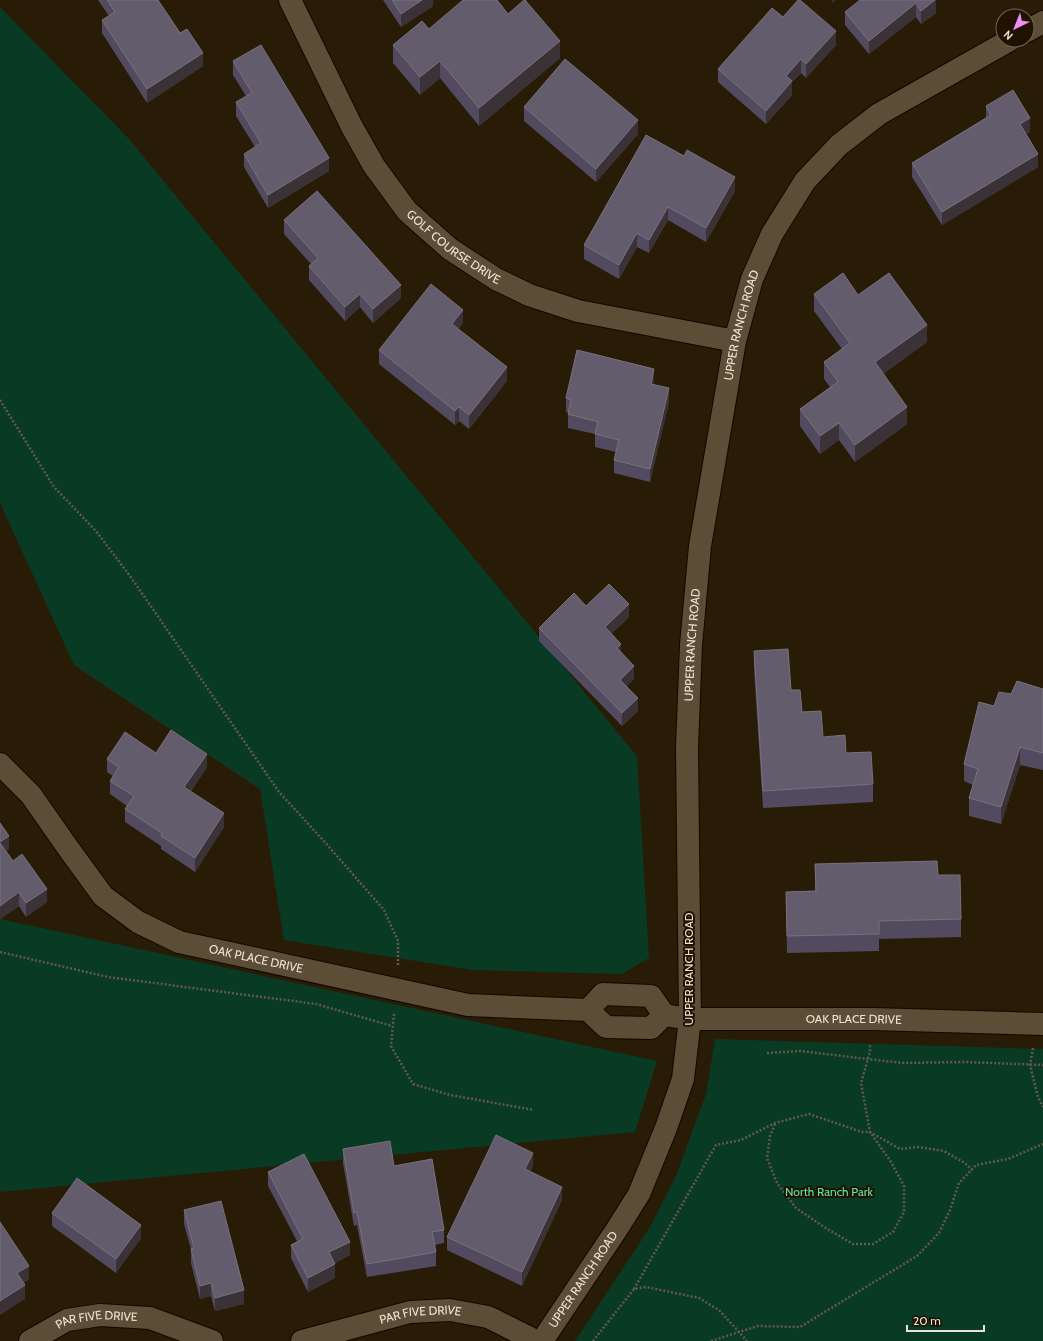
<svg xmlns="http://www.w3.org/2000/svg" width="1043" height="1341" viewBox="0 0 1043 1341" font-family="Cabin,sans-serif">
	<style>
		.green { fill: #093a24 }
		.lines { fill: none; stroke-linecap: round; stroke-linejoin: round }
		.minor-casing { stroke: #110600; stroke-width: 24 }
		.path { stroke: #655947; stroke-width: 2.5; stroke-dasharray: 2 2; stroke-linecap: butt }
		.minor { stroke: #5c4d37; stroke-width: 22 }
		.wall { fill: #524b60 }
		.shaded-wall { fill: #3b3237 }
		.building { fill: #635c6c; stroke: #78717d }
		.labels { text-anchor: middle; stroke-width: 4; stroke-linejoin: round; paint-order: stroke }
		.street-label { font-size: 12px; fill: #ebe2d5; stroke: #1f1201 }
		.park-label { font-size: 12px; fill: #61e7a4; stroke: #1f1201 }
	</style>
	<rect width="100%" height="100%" fill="#291c07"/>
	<path class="green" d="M0,7L129,139L637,756L649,958L622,974L473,970L284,940L260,789L74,665L0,503Z
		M0,919L657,1061L635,1132L0,1192Z
		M715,1039L1043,1049V1341H575L650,1227L676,1176L706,1094Z"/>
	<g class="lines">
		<defs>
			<g id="minor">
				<path id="s1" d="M290,0L352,127L374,166L407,211L450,249L496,279L529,295L578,311L735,341"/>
				<path d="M1027,31L1043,22"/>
				<path id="s2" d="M0,764L31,795L68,848L103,896L138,922L179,942L468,1005L588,1010L606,1027L651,1028L664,1015"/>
				<path id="s3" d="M588,1010L603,994L651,996L664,1015L690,1019H872L1043,1024"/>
				<path id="s4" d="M30,1341L67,1320L100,1315L150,1318L212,1341"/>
				<path id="s5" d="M302,1341L410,1312L450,1310L488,1317L536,1341"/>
				<path id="s6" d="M542,1341L617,1229L639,1194L666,1128L683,1079L690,1019L687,747L691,645L700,546L735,341L752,279L772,234L805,181L839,145L879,114L1010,40"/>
			</g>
		</defs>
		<use href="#minor" class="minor-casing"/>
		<path class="path" d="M0,400L54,487L96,531L130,576L279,792L323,840L384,910L398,941V965
			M0,952L108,977L316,1004L392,1026
			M394,1014L391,1046L413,1084L450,1095L534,1110
			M1033,1048L1030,1065L1038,1097L1043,1107
			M767,1053L800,1051L902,1063L966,1062L1043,1065
			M775,1124L770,1136L767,1158L777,1183L796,1208L824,1227L853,1244H873L893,1232L904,1212V1186L891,1162L870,1132L861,1083L870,1052V1044
			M634,1289L716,1145L741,1140L775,1123L809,1114L862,1132H870L900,1149L918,1147L944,1151L965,1163L972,1170
			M593,1341L634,1289L646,1287L699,1298L720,1311L747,1341
			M711,1341L758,1326L800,1327L917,1256L939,1233L950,1210L959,1183L976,1165L1008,1159L1043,1144"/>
		<use href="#minor" class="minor"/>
	</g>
	<path class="wall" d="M98,0H158L203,66L147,103L102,33V20L109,16Z
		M383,0H433V6L401,27Z
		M936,0V13L921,24L916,17L869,54L845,25V12Z
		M508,14L560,58L479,126L440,78L420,95L393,63V45L429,29Z
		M783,17L836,45L806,78L801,73L792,82V95L766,124L718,82V69Z
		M233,61L329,171L268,208L244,167V154L255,147L236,116V102L246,96L233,75Z
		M986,106L1030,132L1026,134L1038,167L942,225L912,177V163L986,118Z
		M524,107L638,134L596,182L524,121Z
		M646,135L735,191L706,242L668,220L649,253L637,247L619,279L584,259V245Z
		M284,220L401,298L373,323L360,307L345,321L309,280V266L311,264L284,234Z
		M814,294L858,295L927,342L883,374L907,424L855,462L839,440L820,454L800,426V409L830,387L824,379V362L842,349L814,311Z
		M463,323L458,329L507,381L469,429L459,421L455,425L379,364V350Z
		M654,383V385L669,402L650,482L614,473V460L616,452L595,447V434L568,428V412H566V398Z
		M586,606L629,617L611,634L621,653L634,679L626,686L638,711L622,726L539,641V628Z
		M754,651L791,690L802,712L823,737L846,753L873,784V802L763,808L754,668Z
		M1043,689V770L1020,765L1001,824L969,816V798L973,785L964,781V764L994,706L1011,694Z
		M156,753L207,767L191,791L224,827L195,872L161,849V846L125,822V809L127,806L110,794V781L113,776L107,772V759Z
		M0,823L9,849L6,851L13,861L47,902L26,917L19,906L0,919Z
		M815,864L938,875L961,919V937L879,939V951L787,953L786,892L815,891Z
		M343,1149L394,1166L444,1230V1243L435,1245L436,1252V1266L367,1277L357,1225L354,1226L343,1163Z
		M533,1166L530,1171L562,1200L522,1286L447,1250V1237Z
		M268,1172L350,1255L335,1263V1278L308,1292L291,1258V1245L297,1241L268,1186Z
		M184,1210L244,1304L215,1311L211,1296L200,1299L191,1263V1249L184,1224Z
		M52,1213L141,1238L116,1273L52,1226Z"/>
	<path class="shaded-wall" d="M422,0H433V6L401,27V14Z
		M832,0H836L832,3Z
		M935,0H936V13L921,24V11Z
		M916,3V17L869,54V41Z
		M836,31V45L806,78V64Z
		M560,41V58L479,126V108Z
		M203,53V66L147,103V89Z
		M801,59V73L792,82V95L766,124V111L786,76Z
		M440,61V78L420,95V77Z
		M1030,118V132L1020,138V124Z
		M638,120V134L596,182V169Z
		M1038,154V167L942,225V212Z
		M329,158V171L268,208V195Z
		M735,177V191L706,242V228Z
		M668,207V220L649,253V240Z
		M637,233V247L619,279V265Z
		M401,285V298L373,323V309Z
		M360,294V307L345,321V307Z
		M463,310V323L452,337V324Z
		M927,325V342L875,380V362Z
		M507,367V381L469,429V415Z
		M654,369V383L651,397V384Z
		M669,388V402L650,482V469Z
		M459,407V421L455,425V411Z
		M907,407V424L855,462V445Z
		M839,423V440L820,454V436Z
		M629,604V617L605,640V627Z
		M621,644V658L617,648Z
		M634,666V679L620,693V680Z
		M638,698V711L622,726V713Z
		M1020,747V765L1001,824V807Z
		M207,754V767L184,800V787Z
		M224,813V827L195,872V858Z
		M9,836V849L0,855V842Z
		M47,889V902L26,917V903Z
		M19,892V906L0,919V906Z
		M533,1153V1166L525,1182V1169Z
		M562,1187V1200L522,1286V1272Z
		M141,1225V1238L116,1273V1259Z
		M350,1242V1255L329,1266V1252Z
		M335,1264V1278L308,1292V1278Z
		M29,1266V1280L17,1287V1273Z
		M211,1283V1296L200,1299V1286Z
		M25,1285V1299L0,1315V1301Z
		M244,1290V1304L215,1311V1298Z"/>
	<path class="building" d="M107,0H158L180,33L187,29L203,53L147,89L102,20L115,12Z
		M392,0H422L401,14Z
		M463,0H497L508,14L524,0H525L560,41L479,108L440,61L420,77L393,45L422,21L429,29Z
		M798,0H800L836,31L806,64L801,59L786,76L792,81L766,111L718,69L772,8L783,17Z
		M860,0H935L921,11L916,3L869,41L845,12Z
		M261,45L329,158L268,195L244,154L261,143L236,102L252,93L233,61Z
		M565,59L638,120L596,169L524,107Z
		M1013,90L1030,118L1020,124L1038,154L942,212L912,163L991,115L986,106Z
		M646,135L684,156L687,150L735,177L706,228L668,207L649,240L637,233L619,265L584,245Z
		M317,191L401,285L373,309L360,294L345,307L309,266L318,258L284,220Z
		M843,273L858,295L889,273L927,325L875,362L907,407L855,445L839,423L820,436L800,409L838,382L824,362L850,343L814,294Z
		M431,284L463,310L452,324L507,367L469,415L459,407L455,411L379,350Z
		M577,350L654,369L651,384L669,388L650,469L614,460L619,440L595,434L598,422L568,414L571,400L566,398Z
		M609,584L629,604L605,627L621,644L617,648L634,666L620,680L638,698L622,713L539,628L574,593L586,606Z
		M788,649L791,690H800L802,712L821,711L823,737L845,735L846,753L871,752L873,784L763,791L754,651Z
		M1017,681L1043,689V753L1020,747L1001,807L969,798L978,769L964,764L979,702L994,706L999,692L1011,694Z
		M171,730L207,754L184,787L224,813L195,858L161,836L162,833L125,809L134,796L110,781L119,767L107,759L125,732L156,753Z
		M0,823L9,836L0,842Z
		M0,843L13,861L22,854L47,889L26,903L19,892L0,906Z
		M937,861L938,875H960L961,919L879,921V934L787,936L786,892L816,891L815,864Z
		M496,1135L533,1153L525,1169L562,1187L522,1272L447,1237Z
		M390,1141L394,1166L432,1159L444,1230L432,1232L436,1252L367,1264L357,1212L354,1213L343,1149Z
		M304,1154L350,1242L329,1252L335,1264L308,1278L291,1245L303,1239L268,1172Z
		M77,1178L141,1225L116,1259L52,1213Z
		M221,1201L244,1290L215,1298L211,1283L200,1286L191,1249L194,1248L184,1210Z
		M0,1222L29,1266L17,1273L25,1285L0,1301Z"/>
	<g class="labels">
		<g class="street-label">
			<text dy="4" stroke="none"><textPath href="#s1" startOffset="301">GOLF COURSE DRIVE</textPath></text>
			<text dy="4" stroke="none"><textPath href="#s6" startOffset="1058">UPPER RANCH ROAD</textPath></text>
			<text dy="4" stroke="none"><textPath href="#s6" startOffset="734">UPPER RANCH ROAD</textPath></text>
			<text dy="4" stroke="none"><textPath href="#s2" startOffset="336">OAK PLACE DRIVE</textPath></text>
			<text transform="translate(689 969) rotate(-90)" y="4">UPPER RANCH ROAD</text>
			<text dy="4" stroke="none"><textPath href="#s3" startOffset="283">OAK PLACE DRIVE</textPath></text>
			<text dy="4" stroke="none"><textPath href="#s6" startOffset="74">UPPER RANCH ROAD</textPath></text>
			<text dy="4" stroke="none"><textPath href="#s5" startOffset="122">PAR FIVE DRIVE</textPath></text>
			<text dy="4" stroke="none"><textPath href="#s4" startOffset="72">PAR FIVE DRIVE</textPath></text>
		</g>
		<g class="park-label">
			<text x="829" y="1196">North Ranch Park</text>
		</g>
	</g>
	<g transform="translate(1015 28) rotate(223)"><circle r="19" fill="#1f1201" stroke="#716556"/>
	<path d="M0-3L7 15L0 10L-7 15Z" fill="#ed8cfa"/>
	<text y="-6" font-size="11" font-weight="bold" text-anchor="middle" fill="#ebe2d5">N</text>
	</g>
	<path d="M907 1325v6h77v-6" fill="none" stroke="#ebe2d5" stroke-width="2"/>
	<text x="913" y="1325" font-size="12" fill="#ebe2d5" stroke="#1f1201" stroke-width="3" paint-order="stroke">20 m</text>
</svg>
